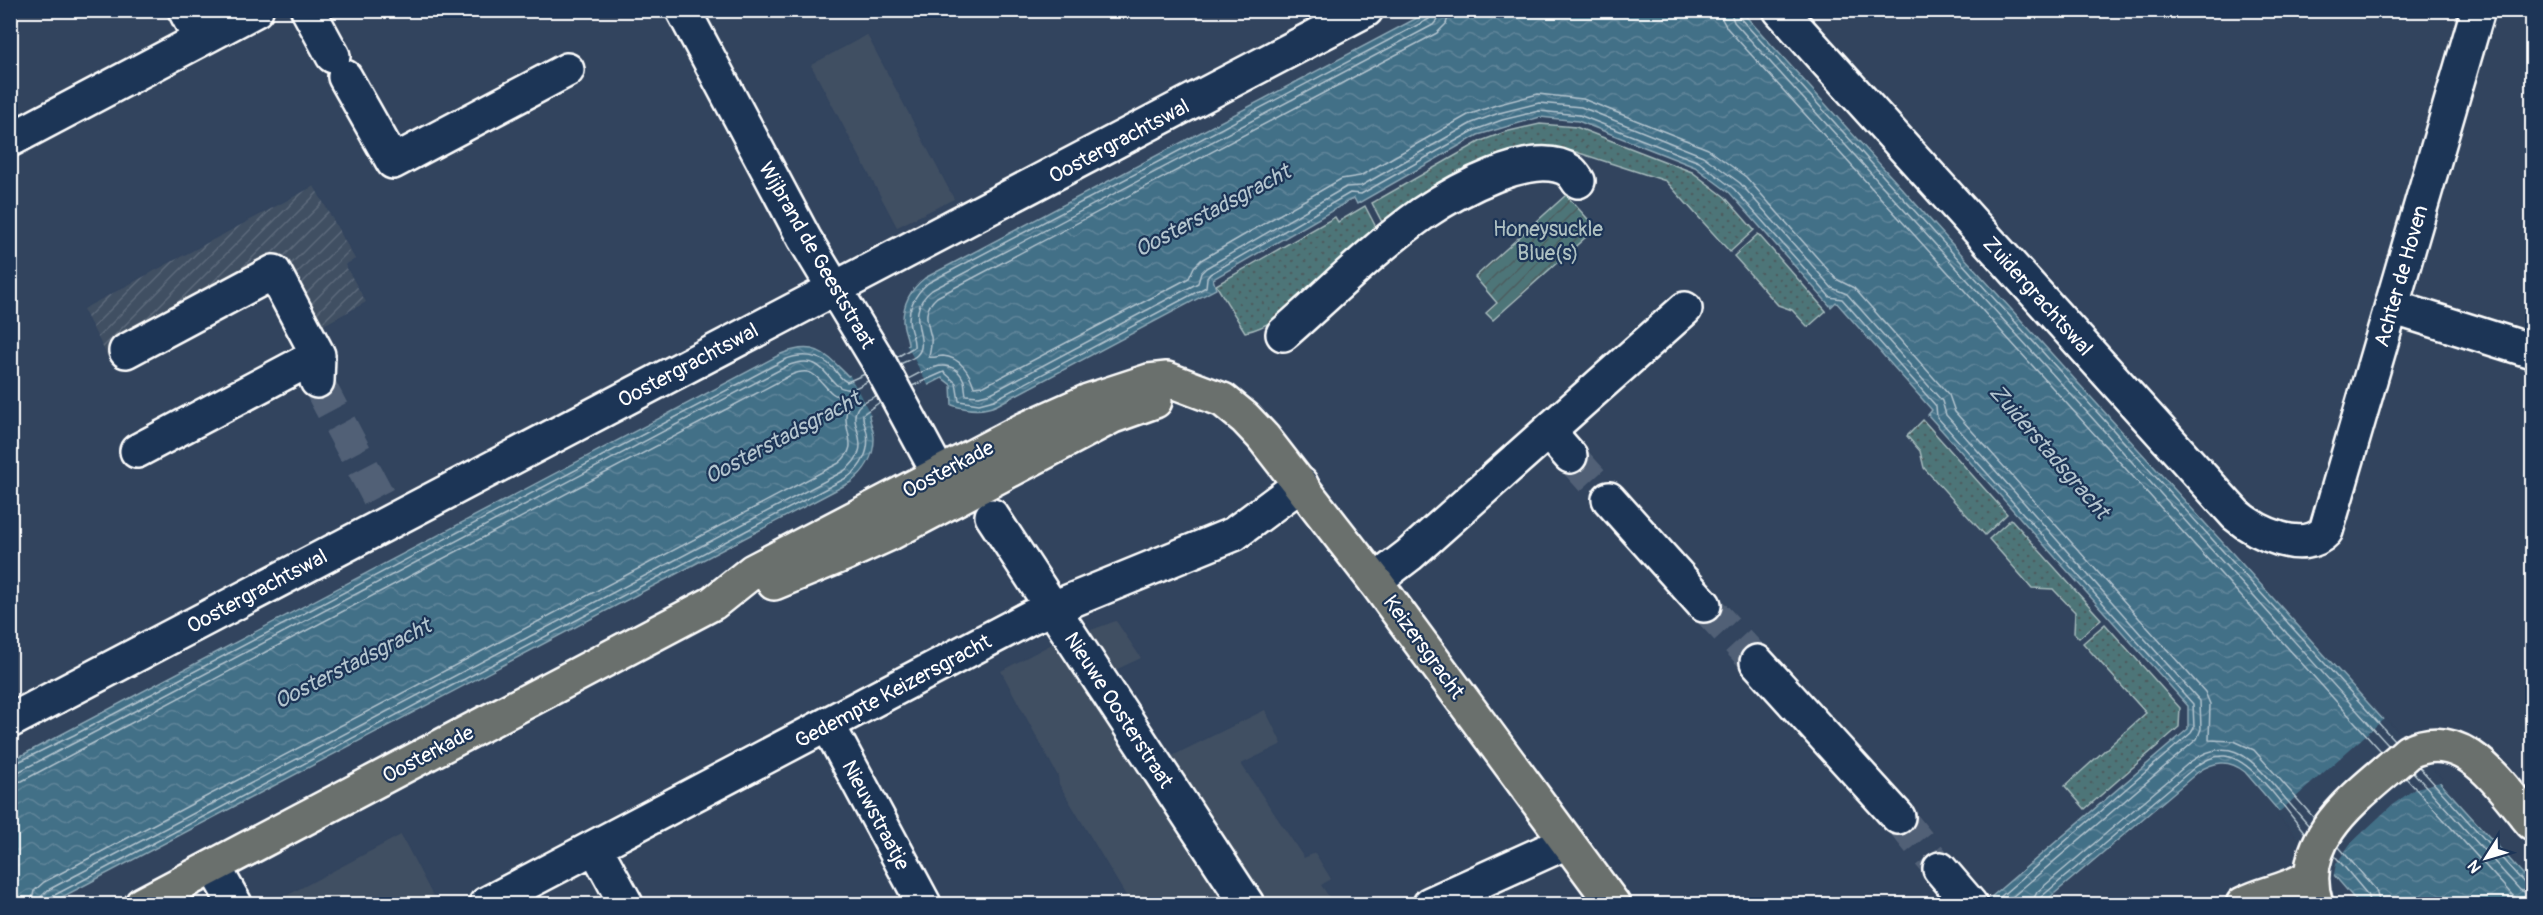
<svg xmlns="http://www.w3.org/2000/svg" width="2543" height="915" viewBox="0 0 2543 915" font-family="Pangolin,sans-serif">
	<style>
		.built { fill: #404f62 }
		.industrial { fill: url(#industrial-furrows) }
		.grass { fill: url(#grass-dots); stroke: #a6babc; stroke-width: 1.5 }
		.garden { fill: url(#garden-furrows); stroke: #a6babc; stroke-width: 1.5 }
		.water { fill: url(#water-waves); stroke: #8ea9b7; stroke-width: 1.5 }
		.pier { fill: #32445e }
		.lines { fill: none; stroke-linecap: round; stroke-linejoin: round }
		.shore { stroke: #b4c5cf; stroke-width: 1.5 }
		.minor-tunnel { stroke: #516076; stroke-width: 33; stroke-dasharray: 33 16; stroke-linecap: butt }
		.minor-casing { stroke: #fff; stroke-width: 38 }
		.major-casing { stroke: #fff; stroke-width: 38 }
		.minor { stroke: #1d3557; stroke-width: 33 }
		.major { stroke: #6b706d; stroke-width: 33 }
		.labels { text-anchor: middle; stroke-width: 4.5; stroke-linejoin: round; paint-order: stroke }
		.street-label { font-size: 21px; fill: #fff; stroke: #1d3557 }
		.park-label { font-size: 21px; fill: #afc1c2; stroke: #1d3557 }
		.water-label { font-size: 22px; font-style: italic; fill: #b4c5cf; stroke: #1d3557 }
	</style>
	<defs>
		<pattern id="industrial-furrows" width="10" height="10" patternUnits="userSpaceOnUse" patternTransform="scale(1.5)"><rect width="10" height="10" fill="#404f62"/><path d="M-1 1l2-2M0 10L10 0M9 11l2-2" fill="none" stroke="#5d697a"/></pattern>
		<pattern id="grass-dots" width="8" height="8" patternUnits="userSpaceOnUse" patternTransform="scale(1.5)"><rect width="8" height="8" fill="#4e7578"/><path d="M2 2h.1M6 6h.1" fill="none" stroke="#4d5c5e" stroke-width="1.8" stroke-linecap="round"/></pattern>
		<pattern id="garden-furrows" width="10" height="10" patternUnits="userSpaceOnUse" patternTransform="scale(1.5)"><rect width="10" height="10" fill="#4e7578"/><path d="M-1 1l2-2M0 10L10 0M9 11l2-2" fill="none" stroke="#4d5c5e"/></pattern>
		<pattern id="water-waves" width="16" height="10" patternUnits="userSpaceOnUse" patternTransform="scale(1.5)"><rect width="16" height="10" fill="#436f87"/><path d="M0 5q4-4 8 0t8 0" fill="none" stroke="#5f8599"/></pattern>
	</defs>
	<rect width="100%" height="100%" fill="#32445e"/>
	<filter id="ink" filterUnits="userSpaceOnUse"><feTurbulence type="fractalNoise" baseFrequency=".0167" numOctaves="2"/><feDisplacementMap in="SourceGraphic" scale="12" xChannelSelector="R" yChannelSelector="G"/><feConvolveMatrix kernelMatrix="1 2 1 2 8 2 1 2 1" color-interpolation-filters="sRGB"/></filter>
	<g filter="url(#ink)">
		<path class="built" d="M867,35L954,199L897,227L811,65Z
			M1116,621L1141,658L1113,671L1162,761L1265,710L1282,744L1241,764L1304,858L1315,853L1331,879L1321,885L1334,904H1131L1059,784L1058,776L1001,671L1052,644Z
			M401,835L436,902L432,904H273V903Z"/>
		<path class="industrial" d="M314,186L355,259L345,265L366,302L307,334L274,272L109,359L83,309Z"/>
		<path class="grass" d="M1540,124L1576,127L1692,172L1725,197L1754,230L1730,252L1666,181L1576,152L1558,149H1537L1384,226L1372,203L1481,141L1505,132Z
			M1365,206L1378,231C1346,260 1286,325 1245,332L1216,285L1335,217L1338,222Z
			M1758,234L1826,311L1808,327L1792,310L1778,305L1734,256Z
			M1923,420L2007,514L1985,535L1924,468L1920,451L1907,436Z
			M2011,519L2101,619L2079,638L2074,633L2075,612L2053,589L2032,588L1989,539Z
			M2105,624L2180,708L2179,727L2085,809L2065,786L2146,713L2083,643Z"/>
		<path class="garden" d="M1566,195L1596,228L1493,320L1486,313L1497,303L1475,277Z"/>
		<path class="water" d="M1432,10L1741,11L2532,884V904H2359L2245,772C2229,759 2214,761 2198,772L2042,904H1983L2188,729V706L1928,415L1932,410L1836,302L1831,307L1730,193L1695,167L1578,121L1540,117L1478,135L1357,204L1354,198L1213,279L1216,289L997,405C982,412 967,410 952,405L951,385L942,378L869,415C870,423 874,431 874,439C874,457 864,472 851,482L49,904H11V761L781,354C816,340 826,354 848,376L908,345C908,337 903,329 903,321C903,303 912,288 925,278Z"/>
		<path class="pier" d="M906,344L929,387L872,417L849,374Z
			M2385,718L2444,781L2416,788L2392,805L2350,844L2336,864L2333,879L2277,814Z"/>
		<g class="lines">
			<path class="shore" d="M1450,10L1446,24L1437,33L937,297C922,310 927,321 931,337C932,344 930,351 929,357C934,358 938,356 943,356C960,357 970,373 974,387L984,386L1189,278L1194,267L1201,260L1341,179L1360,176L1468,115L1496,105L1538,94L1583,99L1708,149L1746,177L1836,279L1854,288L1949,395L1955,412L2205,692L2210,704L2209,740L2234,741L2254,750L2314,818
				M1721,10L1722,19L1727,28L2381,751
				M1730,10L1734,22L2388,745
				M1737,10L1739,17L2394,740
				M897,357L914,347C915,339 911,334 910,327C906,310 915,294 928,283L1429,19L1433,10
				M900,364C906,361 913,359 917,355C932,340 901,314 932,290L1433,25L1439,18L1441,10
				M908,379C925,370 953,354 964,381C965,385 965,391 966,395L979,396L991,393L1198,283L1201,273L1206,268L1346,187L1361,186L1472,123L1499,113L1539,103L1581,107L1703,156L1740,183L1832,288L1847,294L1942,401L1946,415L2200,701L2201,729L2197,739L2004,904
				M912,386L944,372L956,383L959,401L979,404L994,400L1206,287L1207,278L1210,274L1350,193L1361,194L1475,130L1502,120L1539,111L1579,115L1699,162L1734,189L1830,297L1842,299L1936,406L1937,417L2193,704L2194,728L2191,733L1992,904
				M10,766L74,735L784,360C800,353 820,354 833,368C838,373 840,379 847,382L865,374
				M2419,767L2526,885L2532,887
				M2413,772L2520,890L2532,895
				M10,774L18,772L78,741L787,366C827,350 825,386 846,389C854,391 862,384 868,381
				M2406,778L2514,897L2522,902L2532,904
				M10,783L22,781L82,749L791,375C815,365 817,380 832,393C837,397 844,398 850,400C849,406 845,412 846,419C847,438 858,447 839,463L44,882L34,891L31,904
				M2339,847L2376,890L2380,904
				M2335,856L2367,894L2370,904
				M40,904L41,897L48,890L844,471C877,446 847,426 857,409C860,402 870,399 876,396
				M48,904L51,897L848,477C862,467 870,451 867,433C866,426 862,421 863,414L880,402
				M2031,904L2037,892L2190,762C2227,736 2246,753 2272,783C2284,797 2297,812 2309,826
				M2039,904L2041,897L2194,768C2204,761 2213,755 2225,756C2252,758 2288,813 2305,833"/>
			<path class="minor-tunnel" d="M317,381L380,500
				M1570,456L1609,499
				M1704,605L1757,662
				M1898,817L1940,869"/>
			<defs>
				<path id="minor" d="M185,10L200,39
					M308,10L333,56
					M683,10L804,238L877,359L953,500
					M1780,10L2236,515C2256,532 2303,556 2326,531L2478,10
					M345,77L393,162L567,70
					M10,140L256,10
					M2392,307L2532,351
					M1283,334C1329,294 1373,249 1422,214C1453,193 1534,146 1570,171C1573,173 1576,178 1578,181
					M126,351L274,272L318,355L317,381
					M1549,432L1570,456
					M137,451L318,355
					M1609,499L1704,605
					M992,516L1247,904
					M1375,581L1409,555L1685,309
					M1757,662L1898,817
					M10,721L1366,10
					M828,725L924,904
					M595,847L626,904
					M214,867L235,904
					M1940,869L1970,904
					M486,904L1031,617L1234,534L1301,484
					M1430,904L1567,842"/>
				<path id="major" d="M774,583L847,553L891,533L1113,416L1155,401
					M142,904L713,603L753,571L1025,429L1088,401L1149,381L1167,379L1223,400L1245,418L1263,437L1375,581L1613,904
					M2243,904C2265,892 2290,891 2310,876
					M2316,904C2293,836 2364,792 2408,752C2465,725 2500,786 2532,823"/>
			</defs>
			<use href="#minor" class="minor-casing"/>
			<use href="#major" class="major-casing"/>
			<use href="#minor" class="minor"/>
			<use href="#major" class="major"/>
		</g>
	</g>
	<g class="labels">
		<g class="street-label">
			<text transform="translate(1119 141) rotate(-28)" y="7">Oostergrachtswal</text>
			<text transform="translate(817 255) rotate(60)" y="7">Wijbrand de Geeststraat</text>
			<text transform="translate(2401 276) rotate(-74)" y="7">Achter de Hoven</text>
			<text transform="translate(2038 296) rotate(48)" y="7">Zuidergrachtswal</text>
			<text transform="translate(688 365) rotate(-28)" y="7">Oostergrachtswal</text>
			<text transform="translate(948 469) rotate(-28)" y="7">Oosterkade</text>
			<text transform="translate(257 591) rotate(-28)" y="7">Oostergrachtswal</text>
			<text transform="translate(1424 647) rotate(54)" y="7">Keizersgracht</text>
			<text transform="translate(893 691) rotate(-28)" y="7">Gedempte Keizersgracht</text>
			<text transform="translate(1119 710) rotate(57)" y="7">Nieuwe Oosterstraat</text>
			<text transform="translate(428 754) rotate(-28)" y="7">Oosterkade</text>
			<text transform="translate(876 815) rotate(62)" y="7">Nieuwstraatje</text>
		</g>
		<g class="park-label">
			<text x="1548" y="236">Honeysuckle<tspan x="1548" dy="24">Blue(s)</tspan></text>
		</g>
		<g class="water-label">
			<text transform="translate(1212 210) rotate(-28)" y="8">Oosterstadsgracht</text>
			<text transform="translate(782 437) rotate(-28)" y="8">Oosterstadsgracht</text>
			<text transform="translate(2050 451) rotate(49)" y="8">Zuiderstadsgracht</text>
			<text transform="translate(352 663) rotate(-27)" y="8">Oosterstadsgracht</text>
		</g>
	</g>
	<rect width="2543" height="915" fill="none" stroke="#1d3557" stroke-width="36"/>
	<rect x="18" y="18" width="2507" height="879" fill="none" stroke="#fff" stroke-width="2" filter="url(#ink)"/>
	<g transform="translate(2486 858) rotate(233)" stroke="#1d3557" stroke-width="4.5" paint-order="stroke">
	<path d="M0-4.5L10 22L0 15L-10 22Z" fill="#ffffff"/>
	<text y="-9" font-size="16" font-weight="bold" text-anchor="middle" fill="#ffffff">N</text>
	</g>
</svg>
